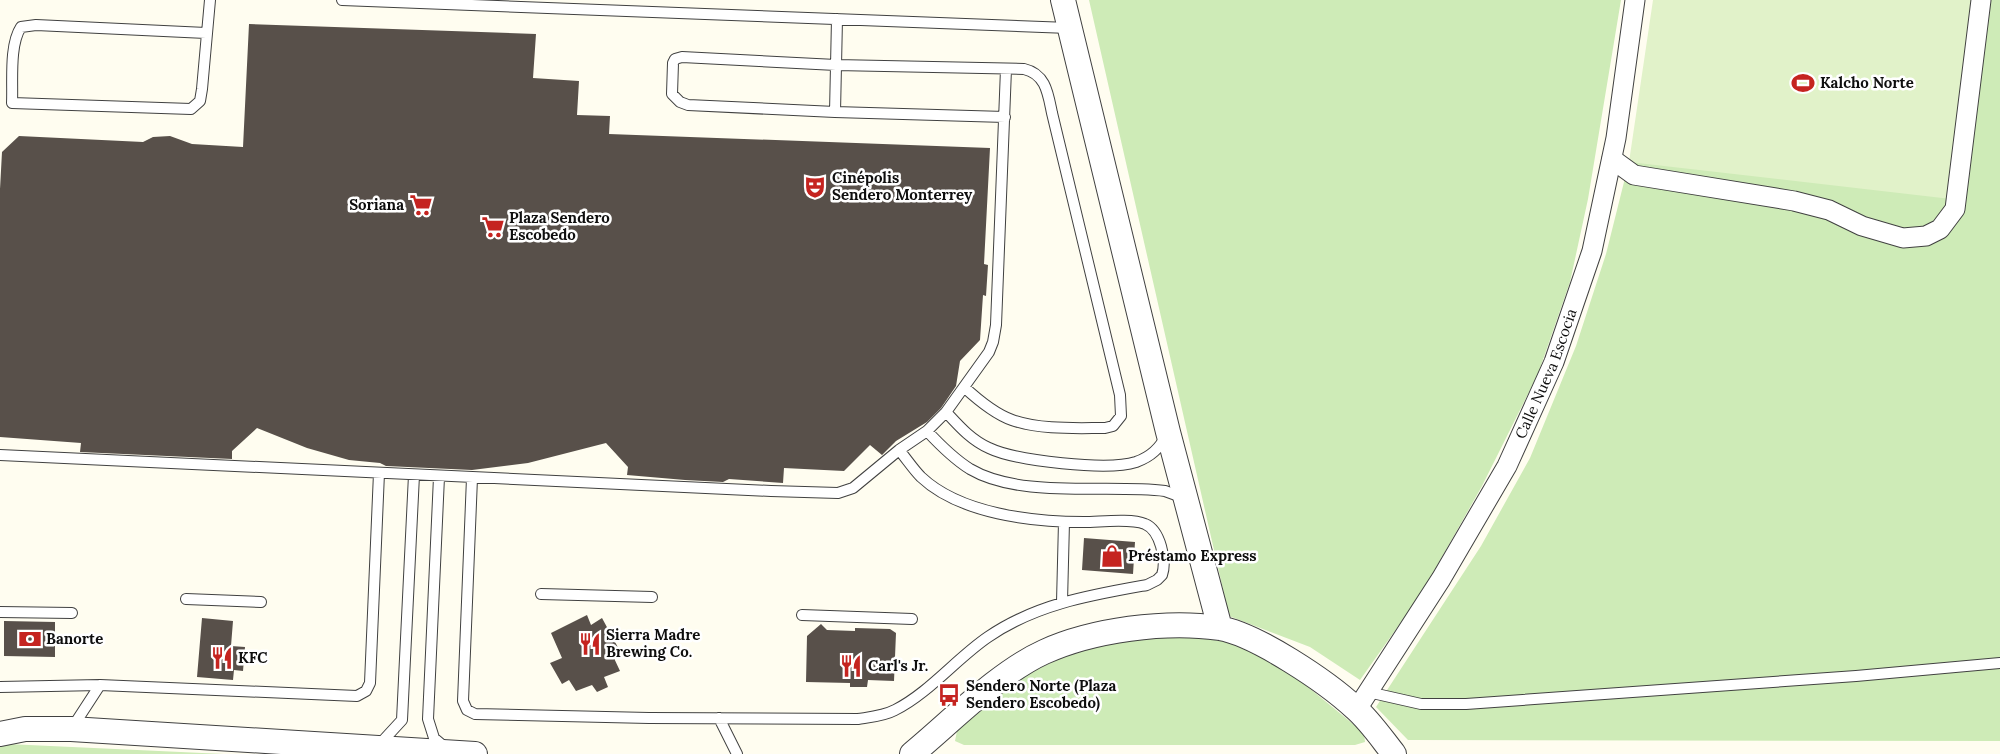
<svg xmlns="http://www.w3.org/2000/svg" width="2000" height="754" viewBox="0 0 2000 754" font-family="Lora,serif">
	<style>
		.green { fill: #ceebb7 }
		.pitch { fill: #e1f2c9 }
		.building { fill: #58504a }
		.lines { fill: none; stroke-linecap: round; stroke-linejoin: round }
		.service-casing { stroke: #414141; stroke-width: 12 }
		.minor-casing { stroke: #414141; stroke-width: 21 }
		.tertiary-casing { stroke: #414141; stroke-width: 26 }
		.service { stroke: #fff; stroke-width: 10 }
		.minor { stroke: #fff; stroke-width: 19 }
		.tertiary { stroke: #fff; stroke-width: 24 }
		.labels { text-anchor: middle; stroke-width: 5; stroke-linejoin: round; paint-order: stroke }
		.poi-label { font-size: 15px; font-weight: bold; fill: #0e0e0e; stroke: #fff; text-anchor: start }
		.street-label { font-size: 15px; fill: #0e0e0e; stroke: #fff }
	</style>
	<rect width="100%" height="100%" fill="#fffdf0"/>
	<path class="green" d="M1089,0H1621L1588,199L1570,282L1538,374L1482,486L1421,594L1360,680L1310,647L1229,616Z
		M1975,0H2000V741L1408,740L1376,707L1481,546L1530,458L1576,346L1606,254L1629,162Z
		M1175,634L1234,643L1280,664L1364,733L1365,742L1355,745H964L955,741L957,731L1021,677L1065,656L1123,639Z
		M7,744L224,754H0V745Z"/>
	<path class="pitch" d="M1653,0H1975L1951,199L1629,162Z"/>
	<path class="building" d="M249,24L536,34L533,78L579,81L577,115L610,116L609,134L990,148L984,264L988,265L986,296L983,295L980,340L960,361L956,386L941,408L927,422L896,441L882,455L870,445L844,471L784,468L783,483L729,479L723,482L685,480L627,475L628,467L606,443L528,463L472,470L386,466L380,463L349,460L307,448L257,428L232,451V459L80,452L81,443L0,437V189L2,152L19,136L143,142L153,137L170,136L192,144L243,147Z
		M1084,538L1135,542L1133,574L1082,570Z
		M587,615L591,625L602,618L621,653L613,656L620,671L604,677L608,687L597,692L592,685L576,691L569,680L562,684L550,663L562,658L551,633Z
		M202,618L233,621L231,646L245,647L243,671L234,670L233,680L197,677Z
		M4,621L55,622V657L4,656Z
		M821,624L827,630L855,631V628L890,629L896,633L894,681L868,680L867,687H850V683L806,682L807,636Z"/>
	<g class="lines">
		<defs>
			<path id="service" d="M342,0L1069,28
				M206,33L36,25L21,27C9,45 13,82 12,103L191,109L200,101L202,89L210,0
				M835,112L837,19
				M964,387C977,399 995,414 1012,420C1040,430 1076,428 1105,428L1113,426L1121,416L1120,395L1052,113C1048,94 1046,74 1024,69L836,65L682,57L675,59L673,63L672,94L680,102L688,105L835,112L1005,117
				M946,412C959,426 971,440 989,448C1016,461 1108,471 1136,462C1150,457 1160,449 1166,435
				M927,431C940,445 954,459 970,469C1021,499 1107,484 1165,491L1176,495L1184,501
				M0,455L771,491L838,493L853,488L899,450L927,431L946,412L989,352L993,342L996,325L1006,69
				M439,477L428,719L434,738L447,749
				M472,478L463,701L467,710L475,714L649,718L858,719C871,717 884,716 895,710C929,693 957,658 988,637C1036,604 1091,595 1147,585L1157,580L1162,575C1167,560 1160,530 1145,524C1131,518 1100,522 1084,522C1033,522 960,514 921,477C913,469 906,458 899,450
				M541,594L652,597
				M186,599L261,602
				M1062,602L1064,522
				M0,612L72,613
				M802,615L912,619
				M0,687L100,685L357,696L366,691L370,683L379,473
				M1368,692L1421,704H1466L1856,676L2000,663
				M719,718L737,754
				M72,728L100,685
				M379,745L402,720L414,475"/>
			<g id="minor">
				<path d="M1612,159L1634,175L1794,201L1829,210L1862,226L1903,238L1926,236L1940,229L1955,209L1981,0"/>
				<path id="s1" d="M1357,709L1441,579L1507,466L1554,362L1592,251L1616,138L1635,0"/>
			</g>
			<path id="tertiary" d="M1063,0L1168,432L1220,628
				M0,734L25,729H71L475,754
				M912,754C952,721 998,673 1044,652C1092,630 1166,620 1219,628C1256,634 1327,682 1355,708C1370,721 1382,739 1394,754"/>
		</defs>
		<use href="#service" class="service-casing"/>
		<use href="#minor" class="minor-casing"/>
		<use href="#tertiary" class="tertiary-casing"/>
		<use href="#service" class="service"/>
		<use href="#minor" class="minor"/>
		<use href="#tertiary" class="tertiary"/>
	</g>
	<defs>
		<symbol id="stadium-bare" viewBox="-9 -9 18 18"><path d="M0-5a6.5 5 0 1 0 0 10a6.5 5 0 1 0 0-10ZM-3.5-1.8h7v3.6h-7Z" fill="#c52420" stroke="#fff" stroke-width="2.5" paint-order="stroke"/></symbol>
		<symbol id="theatre-bare" viewBox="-9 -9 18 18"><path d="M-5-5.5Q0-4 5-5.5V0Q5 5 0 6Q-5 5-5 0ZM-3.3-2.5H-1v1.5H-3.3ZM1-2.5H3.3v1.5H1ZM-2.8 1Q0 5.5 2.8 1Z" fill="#c52420" stroke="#fff" stroke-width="2.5" paint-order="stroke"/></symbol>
		<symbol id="supermarket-bare" viewBox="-9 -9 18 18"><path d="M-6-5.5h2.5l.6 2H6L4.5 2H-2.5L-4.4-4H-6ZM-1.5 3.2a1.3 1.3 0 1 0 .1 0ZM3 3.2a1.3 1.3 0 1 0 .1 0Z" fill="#c52420" stroke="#fff" stroke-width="2.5" paint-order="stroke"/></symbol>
		<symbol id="shop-bare" viewBox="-9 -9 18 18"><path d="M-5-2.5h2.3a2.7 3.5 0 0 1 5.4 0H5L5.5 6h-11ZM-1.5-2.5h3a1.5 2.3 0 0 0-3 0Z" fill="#c52420" stroke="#fff" stroke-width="2.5" paint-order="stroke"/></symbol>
		<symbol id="bank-bare" viewBox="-9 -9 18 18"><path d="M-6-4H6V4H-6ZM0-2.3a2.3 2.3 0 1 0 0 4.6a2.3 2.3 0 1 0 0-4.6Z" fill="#c52420" stroke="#fff" stroke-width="2.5" paint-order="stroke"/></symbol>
		<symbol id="restaurant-bare" viewBox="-9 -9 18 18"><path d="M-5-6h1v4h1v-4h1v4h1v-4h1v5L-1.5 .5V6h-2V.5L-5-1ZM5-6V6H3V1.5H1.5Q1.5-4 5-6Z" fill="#c52420" stroke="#fff" stroke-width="2.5" paint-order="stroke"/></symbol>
		<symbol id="bus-bare" viewBox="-9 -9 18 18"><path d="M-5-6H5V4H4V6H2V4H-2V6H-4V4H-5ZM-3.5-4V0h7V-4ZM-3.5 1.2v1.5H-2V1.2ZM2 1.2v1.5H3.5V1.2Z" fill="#c52420" stroke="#fff" stroke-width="2.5" paint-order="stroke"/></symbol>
	</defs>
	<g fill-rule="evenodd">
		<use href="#stadium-bare" x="1787" y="67" width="32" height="32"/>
		<use href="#theatre-bare" x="799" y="171" width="32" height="32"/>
		<use href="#supermarket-bare" x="405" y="189" width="32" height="32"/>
		<use href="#supermarket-bare" x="477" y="211" width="32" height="32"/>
		<use href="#shop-bare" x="1096" y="540" width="32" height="32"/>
		<use href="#bank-bare" x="14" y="623" width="32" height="32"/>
		<use href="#restaurant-bare" x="574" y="628" width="32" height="32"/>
		<use href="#restaurant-bare" x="206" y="642" width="32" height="32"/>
		<use href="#restaurant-bare" x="835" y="650" width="32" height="32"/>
		<use href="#bus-bare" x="933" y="679" width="32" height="32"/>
	</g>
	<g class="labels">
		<g class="poi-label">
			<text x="1820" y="88">Kalcho Norte</text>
			<text x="832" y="183">Cinépolis<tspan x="832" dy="17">Sendero Monterrey</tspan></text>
			<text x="404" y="210" text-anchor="end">Soriana</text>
			<text x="509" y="223">Plaza Sendero<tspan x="509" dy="17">Escobedo</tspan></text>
			<text x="1128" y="561">Préstamo Express</text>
			<text x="606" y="640">Sierra Madre<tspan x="606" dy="17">Brewing Co.</tspan></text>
			<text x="46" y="644">Banorte</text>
			<text x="238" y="663">KFC</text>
			<text x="868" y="671">Carl's Jr.</text>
			<text x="966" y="691">Sendero Norte (Plaza<tspan x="966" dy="17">Sendero Escobedo)</tspan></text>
		</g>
		<g class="street-label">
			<text dy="5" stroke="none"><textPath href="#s1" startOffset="386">Calle Nueva Escocia</textPath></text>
		</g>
	</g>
</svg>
